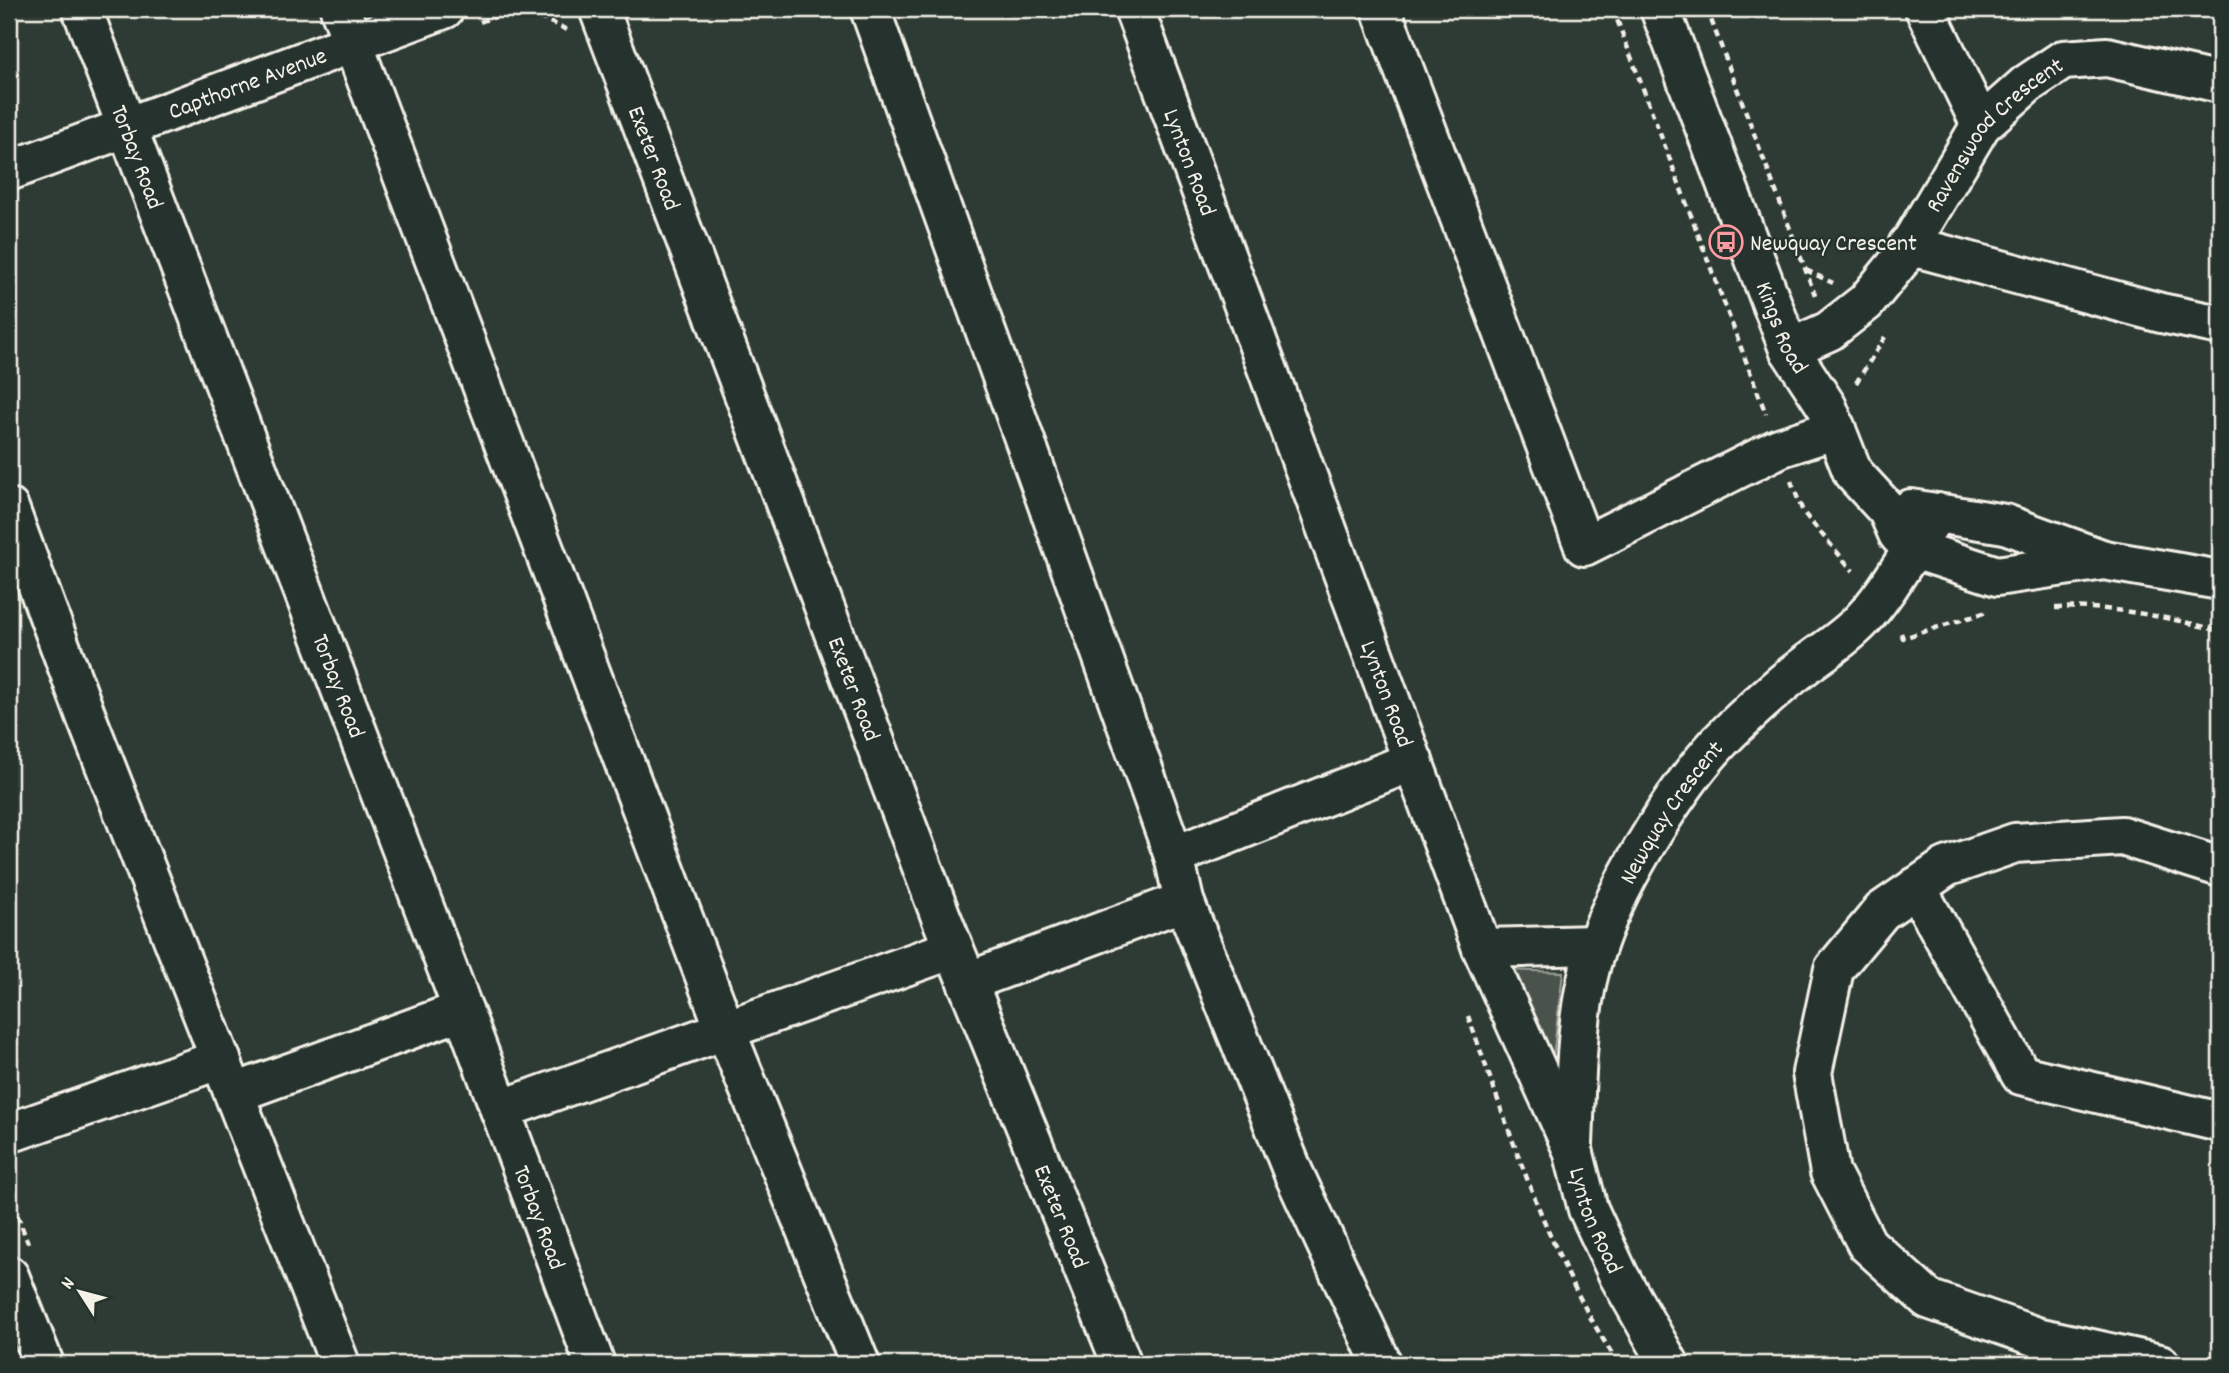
<svg xmlns="http://www.w3.org/2000/svg" width="2229" height="1373" viewBox="0 0 2229 1373" font-family="Dekko,sans-serif">
	<style>
		.green { fill: #48524c; stroke: #9ea29a; stroke-width: 2 }
		.building { fill: #5c655e; stroke: #f4f1e8; stroke-width: 2 }
		.lines { fill: none; stroke-linecap: round; stroke-linejoin: round }
		.minor-casing { stroke: #f4f1e8; stroke-width: 44 }
		.path { stroke: #f4f1e8; stroke-width: 4.5; stroke-dasharray: 7 5; stroke-linecap: butt }
		.minor { stroke: #26332d; stroke-width: 38 }
		.labels { text-anchor: middle; stroke-width: 5; stroke-linejoin: round; paint-order: stroke }
		.street-label { font-size: 24px; fill: #f4f1e8; stroke: #26332d }
		.poi-label { font-size: 24px; fill: #f4f1e8; stroke: #26332d; text-anchor: start }
	</style>
	<rect width="100%" height="100%" fill="#2e3b34"/>
	<filter id="ink" filterUnits="userSpaceOnUse"><feTurbulence type="fractalNoise" baseFrequency=".0143" numOctaves="2"/><feDisplacementMap in="SourceGraphic" scale="14" xChannelSelector="R" yChannelSelector="G"/><feConvolveMatrix kernelMatrix="1 2 1 2 8 2 1 2 1" color-interpolation-filters="sRGB"/></filter>
	<g filter="url(#ink)">
		<path class="green" d="M1502,970L1563,972L1552,1065Z"/>
		<path class="building" d="M1576,1358L1581,1364H1561Z"/>
		<g class="lines">
			<defs>
				<g id="minor">
					<path id="s1" d="M82,9L463,1010L595,1364"/>
					<path d="M340,9L725,1029L860,1364"/>
					<path id="s2" d="M599,9L941,917L1122,1364"/>
					<path d="M870,9L1174,856L1184,901L1293,1172L1382,1364"/>
					<path id="s3" d="M1134,9L1482,948L1573,1150L1588,1209L1619,1276L1669,1364"/>
					<path d="M1381,9L1584,546L1779,448L1836,429"/>
					<path id="s4" d="M1660,9L1789,349L1827,407L1853,473L1888,511L1898,534L1911,548L1997,576L2104,560"/>
					<path d="M1925,9L1981,125"/>
					<path id="s5" d="M9,171L444,9"/>
					<path d="M1908,245L2161,313L2220,325"/>
					<path id="s6" d="M1789,349L1829,331L1866,302L1902,258L1981,125L2027,84L2063,60L2107,57L2220,83"/>
					<path d="M9,508L87,719L340,1364"/>
					<path d="M1911,509L2005,524L2104,560L2220,580"/>
					<path d="M1174,856L1413,761"/>
					<path d="M1916,887L2021,1075L2220,1122"/>
					<path d="M1482,948L1597,945"/>
					<path d="M967,982L1184,901"/>
					<path d="M235,1093L463,1010"/>
					<path d="M500,1110L953,949"/>
					<path d="M9,1133L221,1059"/>
					<path id="s7" d="M1573,1144C1576,1079 1575,1006 1597,945C1620,879 1681,778 1731,730C1754,708 1778,686 1803,667C1822,652 1844,639 1861,621C1891,589 1911,548 1937,513"/>
					<path d="M9,1276L44,1364"/>
					<path d="M2160,1364L2037,1337L1928,1299L1867,1244L1830,1172L1812,1073L1834,969L1882,911L1946,867L2015,843L2122,836L2220,867"/>
				</g>
			</defs>
			<use href="#minor" class="minor-casing"/>
			<path class="path" d="M532,9L533,13L543,9
				M1613,9L1766,414
				M1707,9L1815,295
				M480,22C515,8 535,14 567,30
				M1806,270L1833,283
				M1856,383L1885,337
				M1791,481L1803,512L1853,571
				M2055,608C2109,605 2168,617 2220,631
				M1901,633L1903,638L1987,612
				M1468,1016C1509,1129 1552,1266 1619,1364
				M9,1193L28,1243"/>
			<use href="#minor" class="minor"/>
		</g>
	</g>
	<defs>
		<symbol id="bus-ring" viewBox="-11 -11 22 22"><circle r="9.5" fill="#26332d" stroke="#ff9aa2" stroke-width="1.5"/><path d="M-5-6H5V4H4V6H2V4H-2V6H-4V4H-5ZM-3.5-4V0h7V-4ZM-3.5 1.2v1.5H-2V1.2ZM2 1.2v1.5H3.5V1.2Z" fill="#ff9aa2"/></symbol>
	</defs>
	<g fill-rule="evenodd">
		<use href="#bus-ring" x="1707" y="223" width="38" height="38"/>
	</g>
	<g class="labels">
		<g class="street-label">
			<text dy="8" stroke="none"><textPath href="#s5" startOffset="254">Capthorne Avenue</textPath></text>
			<text dy="8" stroke="none"><textPath href="#s6" startOffset="304">Ravenswood Crescent</textPath></text>
			<text dy="8" stroke="none"><textPath href="#s1" startOffset="158">Torbay Road</textPath></text>
			<text dy="8" stroke="none"><textPath href="#s2" startOffset="159">Exeter Road</textPath></text>
			<text dy="8" stroke="none"><textPath href="#s3" startOffset="163">Lynton Road</textPath></text>
			<text dy="8" stroke="none"><textPath href="#s4" startOffset="341">Kings Road</textPath></text>
			<text dy="8" stroke="none"><textPath href="#s1" startOffset="724">Torbay Road</textPath></text>
			<text dy="8" stroke="none"><textPath href="#s2" startOffset="726">Exeter Road</textPath></text>
			<text dy="8" stroke="none"><textPath href="#s3" startOffset="730">Lynton Road</textPath></text>
			<text dy="8" stroke="none"><textPath href="#s7" startOffset="354">Newquay Crescent</textPath></text>
			<text dy="8" stroke="none"><textPath href="#s1" startOffset="1292">Torbay Road</textPath></text>
			<text dy="8" stroke="none"><textPath href="#s2" startOffset="1293">Exeter Road</textPath></text>
			<text dy="8" stroke="none"><textPath href="#s3" startOffset="1297">Lynton Road</textPath></text>
		</g>
		<g class="poi-label">
			<text x="1750" y="250">Newquay Crescent</text>
		</g>
	</g>
	<rect width="2229" height="1373" fill="none" stroke="#26332d" stroke-width="35"/>
	<rect x="18" y="18" width="2194" height="1338" fill="none" stroke="#f4f1e8" stroke-width="2.5" filter="url(#ink)"/>
	<g transform="translate(80 1292) rotate(306)" stroke="#26332d" stroke-width="5" paint-order="stroke">
	<path d="M0-5L12 26L0 18L-12 26Z" fill="#f4f1e8"/>
	<text y="-10" font-size="19" font-weight="bold" text-anchor="middle" fill="#f4f1e8">N</text>
	</g>
</svg>
